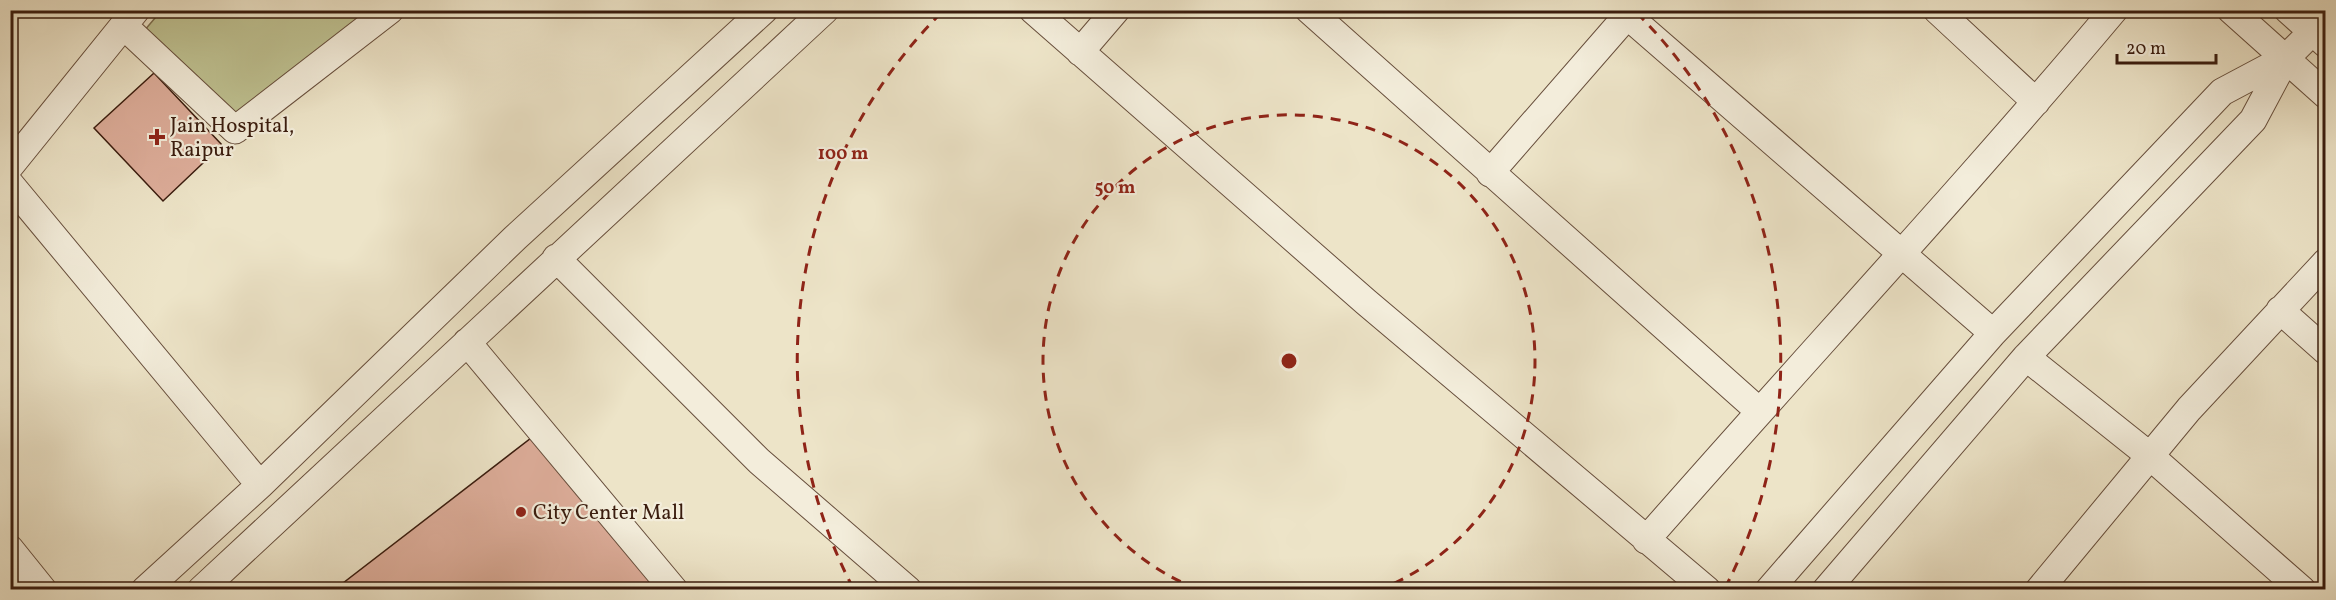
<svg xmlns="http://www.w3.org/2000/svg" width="2336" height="600" viewBox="0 0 2336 600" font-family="Vollkorn,serif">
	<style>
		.green { fill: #bfc292; stroke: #7c6f50; stroke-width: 1.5 }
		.building { fill: #ddad9a; stroke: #3a1c0e; stroke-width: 1.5 }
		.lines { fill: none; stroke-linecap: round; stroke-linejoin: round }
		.minor-casing { stroke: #674e3c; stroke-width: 29 }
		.minor { stroke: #f3eddb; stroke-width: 27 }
		.ring { fill: none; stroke: #8f2418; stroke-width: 3; stroke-dasharray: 10 8 }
		.poi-dot { fill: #8f2418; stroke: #f3eddb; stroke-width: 2 }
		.labels { text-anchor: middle; stroke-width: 4.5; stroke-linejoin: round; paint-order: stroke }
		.poi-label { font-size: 21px; fill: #3a1c0e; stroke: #f3eddb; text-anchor: start }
		.centre { fill: #8f2418; stroke: #f3eddb; stroke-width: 3 }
		.ring-label { font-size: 18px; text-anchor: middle; font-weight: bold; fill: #8f2418; stroke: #f3eddb; stroke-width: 4.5; stroke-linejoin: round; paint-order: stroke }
	</style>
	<rect width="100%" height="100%" fill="#ede4c8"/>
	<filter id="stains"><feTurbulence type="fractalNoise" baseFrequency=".00333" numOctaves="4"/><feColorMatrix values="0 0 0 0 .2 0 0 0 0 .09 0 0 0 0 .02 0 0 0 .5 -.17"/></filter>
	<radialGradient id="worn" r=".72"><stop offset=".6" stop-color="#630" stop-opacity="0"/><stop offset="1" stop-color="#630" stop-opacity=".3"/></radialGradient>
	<path class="green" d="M161,11H378L233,132L138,38Z"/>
	<path class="building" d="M154,73L222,145L163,201L94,128Z
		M535,435L681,590H334Z"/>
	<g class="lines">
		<defs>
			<path id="minor" d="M1033,10L1366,302L1707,590
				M1309,10L1759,411
				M1621,10L1993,333
				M1937,10L2036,102
				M2231,10L2326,95
				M2288,10L2326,44
				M124,26L235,130L390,10
				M1080,52L1116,10
				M10,166L136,10
				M1490,173L1632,10
				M10,184L260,485
				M556,258L759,461L908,590
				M2280,310L2326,351
				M467,342L674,590
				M2026,357L2150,456L2302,590
				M1646,540C1801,363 1962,191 2114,10
				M10,549L43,590
				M145,590L260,485L515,238L764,10
				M201,590L825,10
				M1769,590L1993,333L2222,92L2286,58
				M1826,590L2026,357L2253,120L2286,58L2326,18
				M2039,590L2189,409L2326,262"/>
		</defs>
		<use href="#minor" class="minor-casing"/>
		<use href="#minor" class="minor"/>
	</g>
	<g class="ring">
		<path d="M1197 589A246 246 0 1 1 1381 589"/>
		<path d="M853 588A492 492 0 0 1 941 13M1637 13A492 492 0 0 1 1725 588"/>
	</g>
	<g class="poi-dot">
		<path d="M154 128h6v6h6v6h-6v6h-6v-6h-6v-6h6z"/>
		<circle cx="521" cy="512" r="6"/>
	</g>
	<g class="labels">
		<g class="poi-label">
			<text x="170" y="132">Jain Hospital,<tspan x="170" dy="24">Raipur</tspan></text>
			<text x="533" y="519">City Center Mall</text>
		</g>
	</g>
	<circle cx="1289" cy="361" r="9" class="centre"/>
	<g class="ring-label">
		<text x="843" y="159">100 m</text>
		<text x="1115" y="193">50 m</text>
	</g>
	<rect width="2336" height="600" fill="none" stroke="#ede4c8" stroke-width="36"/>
	<rect x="12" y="12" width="2312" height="576" fill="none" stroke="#3a1c0e" stroke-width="3"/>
	<rect x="18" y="18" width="2300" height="564" fill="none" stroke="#3a1c0e" stroke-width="1.5"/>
	<path d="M2117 54v9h99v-9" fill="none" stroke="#3a1c0e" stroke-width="3"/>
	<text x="2126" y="54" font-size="18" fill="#3a1c0e" stroke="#f3eddb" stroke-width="4.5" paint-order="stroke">20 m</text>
	<rect width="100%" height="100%" filter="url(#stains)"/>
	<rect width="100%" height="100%" fill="url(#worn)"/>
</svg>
